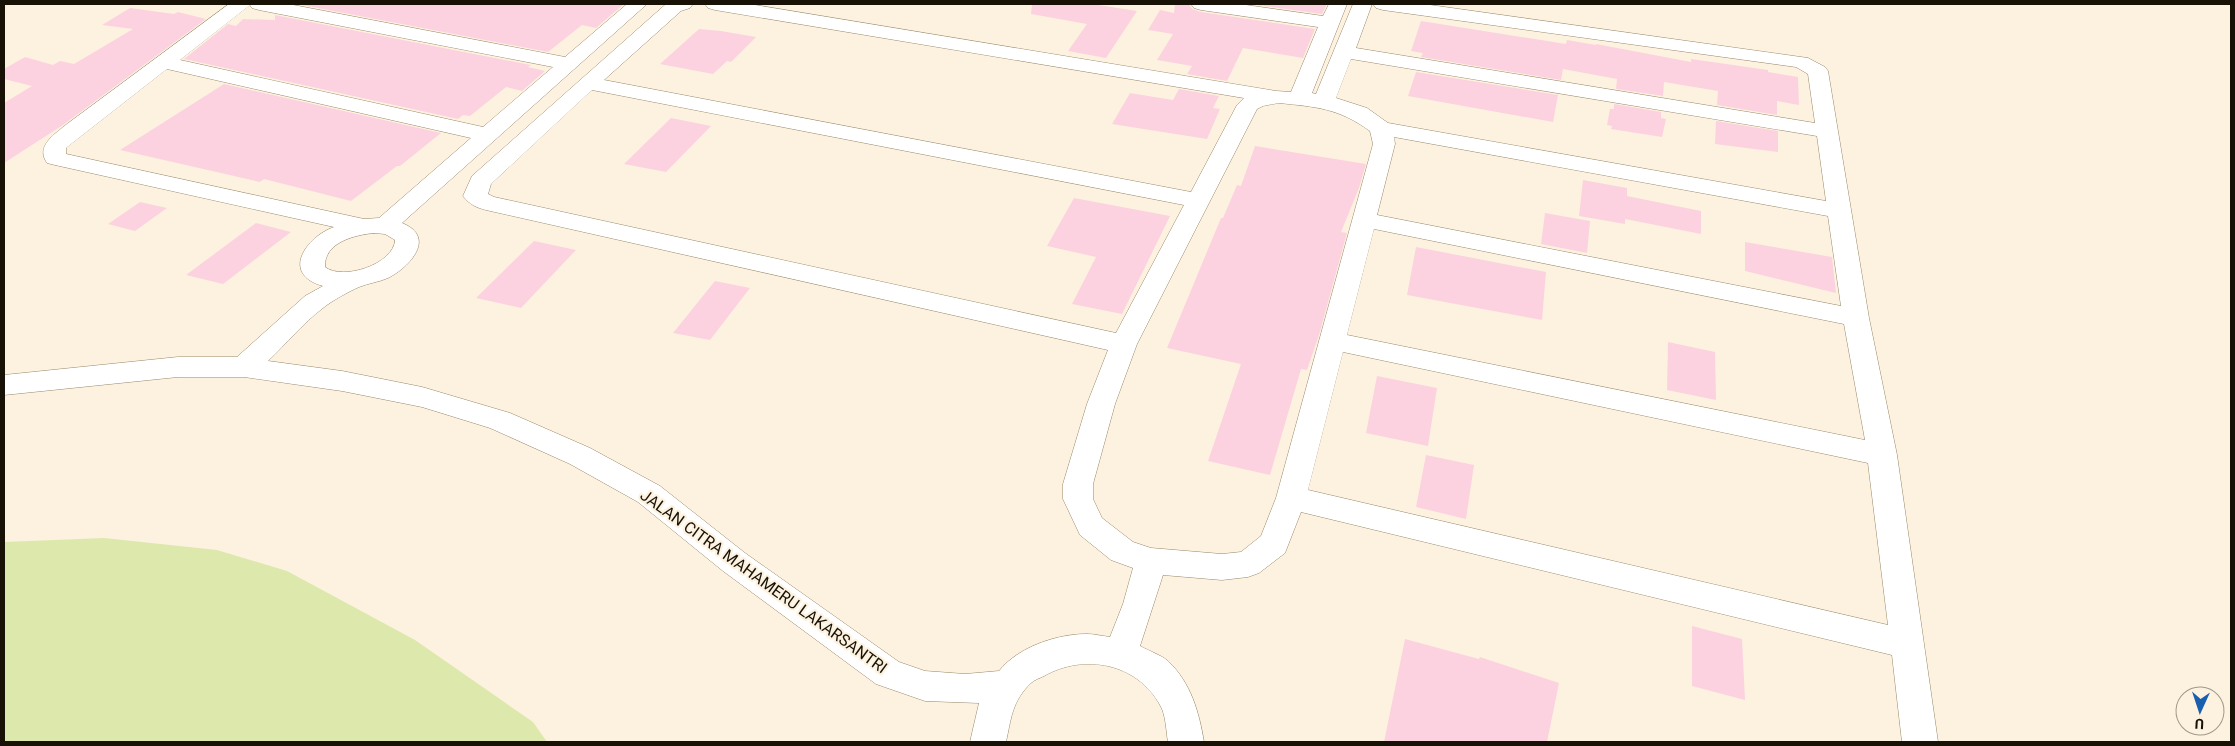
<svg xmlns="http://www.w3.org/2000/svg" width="2235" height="746" viewBox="0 0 2235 746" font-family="Roboto,sans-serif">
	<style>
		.green { fill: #dde8ac }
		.building { fill: #fcd2e0 }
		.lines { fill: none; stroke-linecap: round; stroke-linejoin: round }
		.minor-casing { stroke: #98886b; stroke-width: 1 }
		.minor { fill: #fff; fill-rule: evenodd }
		.labels { text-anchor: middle; stroke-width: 4.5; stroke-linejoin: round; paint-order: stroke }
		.street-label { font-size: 16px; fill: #171106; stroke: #fdf2df }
	</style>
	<rect width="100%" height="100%" fill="#fdf2df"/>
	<path class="green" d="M104,538L217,550L287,571L415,640L533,722L547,742H4V542Z"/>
	<path class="building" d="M297,4H624L596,28L582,25L548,52Z
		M1032,4H1092L1137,11L1106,58L1068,51L1087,24L1031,14Z
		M1175,4H1189L1192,9L1201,12L1315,29L1303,58L1243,48L1227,81L1187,74L1192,66L1157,60L1173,34L1148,30L1160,10L1174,13Z
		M1251,4H1327L1322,14Z
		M130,8L174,14L178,12L206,19L63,125L4,163V103L32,86L4,79V69L25,57L53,65L60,61L74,64L133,29L102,25Z
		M275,15L531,65L528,67L545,71L522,91L506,87L470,116L463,115L458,119L184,59L228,24L236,26L243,19L275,20Z
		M1421,21L1566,44L1567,40L1596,45V44L1691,62V59L1768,70V72L1798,77L1799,105L1777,101V115L1717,105L1718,91L1664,82L1663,96L1616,89L1617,79L1563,69L1561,80L1421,57L1423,53L1411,51Z
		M699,29L721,31L756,37L731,62L727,61L713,74L660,64Z
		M1416,72L1558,95L1553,122L1408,96Z
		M224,84L441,133L400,166H397L351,201L264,179L260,182L120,150Z
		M1179,89L1219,96L1213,108L1220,109L1207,139L1112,124L1130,93L1173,100Z
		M1614,104L1661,112V118L1666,119L1662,137L1611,129L1612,126L1607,125L1610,109H1614Z
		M671,118L711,126L666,172L624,164Z
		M1716,121L1778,131V152L1715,144Z
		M1255,146L1366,164L1359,188L1341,232L1347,233L1319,335L1307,370L1301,369L1270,475L1208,461L1241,364L1167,348L1221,218H1223L1237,185L1241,186Z
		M1583,180L1627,188V196L1701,211V234L1625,219V224L1579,216Z
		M1074,198L1170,216L1122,314L1072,304L1096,257L1047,246Z
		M140,202L167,208L135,231L108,224Z
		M1545,213L1590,221L1587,253L1541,244Z
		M256,223L291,232L223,284L186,275Z
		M534,241L576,250L521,308L476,298Z
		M1745,242L1832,257L1836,293L1745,271Z
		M1416,247L1546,272L1542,320L1407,295Z
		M715,281L750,288L710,340L673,333Z
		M1668,342L1715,352L1716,400L1667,390Z
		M1377,376L1437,388L1428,446L1366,433Z
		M1426,455L1474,465L1466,519L1416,507Z
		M1692,626L1742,639L1745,700L1692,686Z
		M1405,639L1479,659L1480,657L1559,683L1547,742H1384Z"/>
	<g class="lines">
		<defs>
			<path id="minor" d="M229,4H288L565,57L627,4H647L402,223C437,237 410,267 388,278C379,282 369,283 359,287C348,292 333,300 323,308C303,323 286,344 268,361L342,371L422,387L510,413L590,448L660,486L745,553L899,662L925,671L965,674L999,671C1018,647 1057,634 1087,634C1094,634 1102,636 1110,637L1123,604L1133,568L1111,560L1080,535L1063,499V484L1087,404L1108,350L486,210C477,208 469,204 463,196L472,176L666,4H693L690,8L681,11L604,80L1191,192L1237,105L1244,98L715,10L708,8L705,4H749L1276,91L1291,92L1318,27L1201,10L1194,8L1191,4H1239L1323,16L1329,4H1347L1312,93L1316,94L1353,4H1372L1356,48L1815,123L1808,74L1796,67L1383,10L1376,8L1373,4H1423L1808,58L1825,67L1828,71L1869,318L1897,455L1938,742H1902L1892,655L1301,512L1285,553L1259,573L1248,577L1222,580L1163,575L1140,646C1149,651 1161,655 1168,661C1191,683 1199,712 1204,742H1168C1166,731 1166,715 1160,705C1137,663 1084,653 1044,676C1040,678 1034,680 1031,683C1012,701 1011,719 1006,742H970L979,703L925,701L876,684L723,571L638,502L570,464L490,428L422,407L342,391L244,377H178L4,395V375L178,357H237L305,296L323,286C280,274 306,237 334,227L55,165L47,163C35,146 55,134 67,124ZM250,5L252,8L259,10L553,67L483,127L180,60ZM1351,59L1817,136L1826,201L1388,123L1367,108L1336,98ZM167,69L471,138L379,218L364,219L66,154V148ZM592,90L1184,205L1116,333L494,197L488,194L491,184ZM1279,103C1317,107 1338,108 1370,131L1373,144L1276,498L1261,536L1241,552L1222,554L1151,548L1133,542L1102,518L1093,499V484L1115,404L1137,344L1257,109L1263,106ZM1394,137L1828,216L1841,306L1377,215L1395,144ZM1374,229L1844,324L1865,440L1347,335ZM374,233L385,234L395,240C394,264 343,281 325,267C324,242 355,235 374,233ZM1343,352L1868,463L1888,625L1308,490Z"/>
		</defs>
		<use href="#minor" class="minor-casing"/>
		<use href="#minor" class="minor"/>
	</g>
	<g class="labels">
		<g class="street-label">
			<text transform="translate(764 581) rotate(36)" y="6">JALAN CITRA MAHAMERU LAKARSANTRI</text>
		</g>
	</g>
	<rect width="2235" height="746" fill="none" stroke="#171106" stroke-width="10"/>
	<g transform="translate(2200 711) rotate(183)"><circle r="24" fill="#fdf2df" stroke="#a19888"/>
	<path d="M0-4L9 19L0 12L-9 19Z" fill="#1a5faf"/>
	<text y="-8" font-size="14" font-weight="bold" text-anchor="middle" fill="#171106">U</text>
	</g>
</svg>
